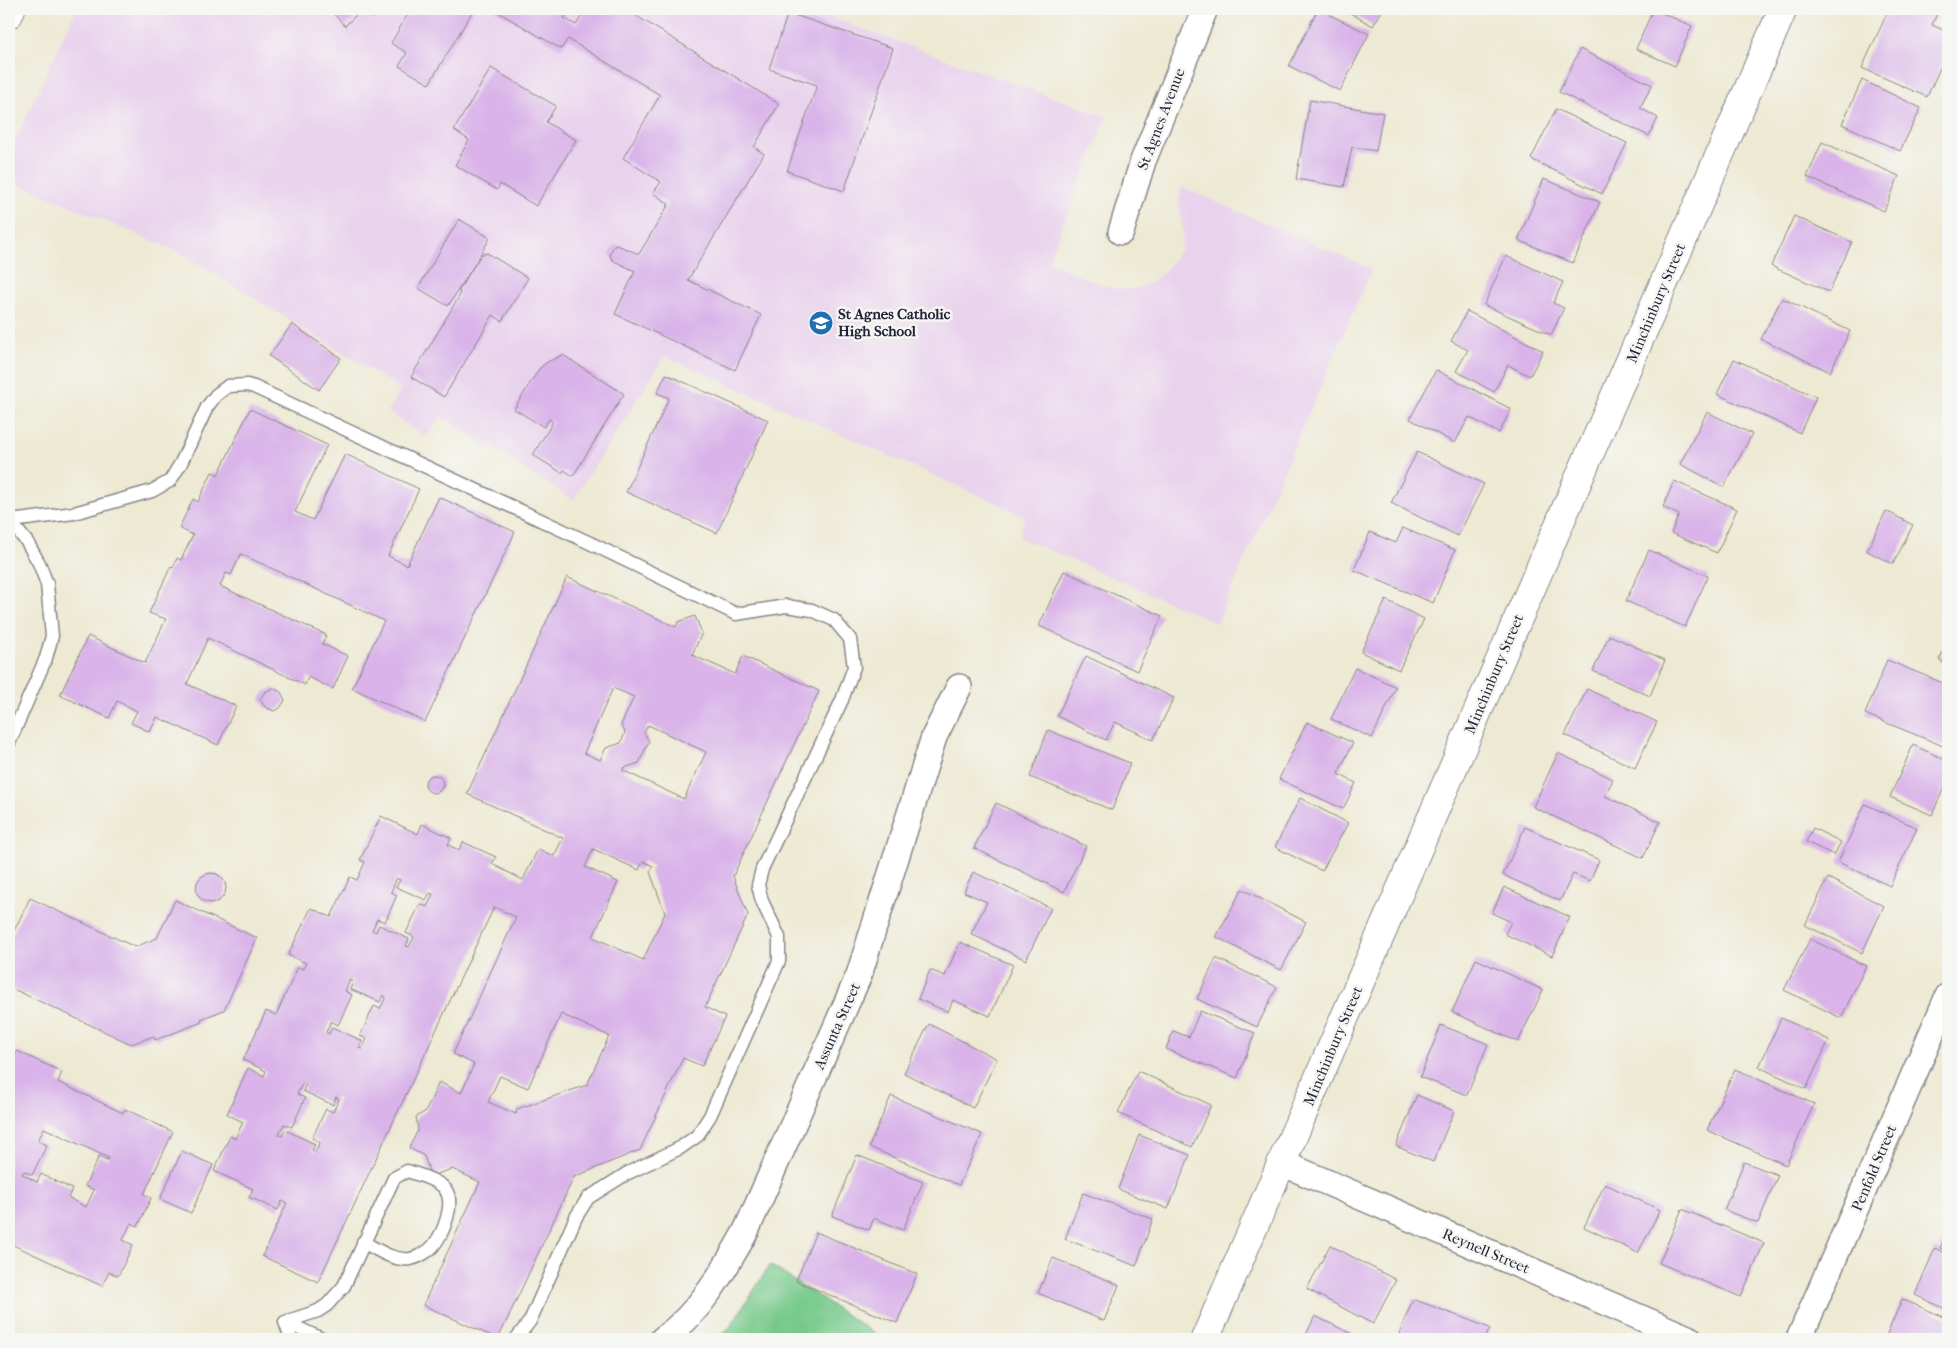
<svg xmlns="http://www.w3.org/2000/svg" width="1957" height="1348" viewBox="0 0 1957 1348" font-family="'IM FELL French Canon',serif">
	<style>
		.built { fill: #e9d2ed }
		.green { fill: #77c98b; stroke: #4c7663 }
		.building { fill: #d9b3e9; fill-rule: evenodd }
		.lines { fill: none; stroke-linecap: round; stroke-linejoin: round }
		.service-casing { stroke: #888687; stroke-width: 15 }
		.minor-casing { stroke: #888687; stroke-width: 28 }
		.tertiary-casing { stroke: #888687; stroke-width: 30 }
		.service { stroke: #fff; stroke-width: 12 }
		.minor { stroke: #fff; stroke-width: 25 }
		.tertiary { stroke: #fff; stroke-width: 28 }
		.labels { text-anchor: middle; stroke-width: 5; stroke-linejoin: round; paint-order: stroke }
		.street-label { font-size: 15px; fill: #22223b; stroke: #f6f6f2 }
		.poi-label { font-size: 15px; font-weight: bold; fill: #22223b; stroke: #f6f6f2; text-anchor: start }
	</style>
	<rect width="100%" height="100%" fill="#f6f6f2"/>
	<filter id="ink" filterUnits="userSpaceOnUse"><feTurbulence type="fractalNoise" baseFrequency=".02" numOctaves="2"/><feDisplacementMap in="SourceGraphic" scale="10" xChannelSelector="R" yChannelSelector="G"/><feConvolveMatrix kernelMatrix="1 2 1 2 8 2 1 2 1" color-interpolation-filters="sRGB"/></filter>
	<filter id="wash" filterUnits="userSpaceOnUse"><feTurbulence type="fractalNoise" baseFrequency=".0096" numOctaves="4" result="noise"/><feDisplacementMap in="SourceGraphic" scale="20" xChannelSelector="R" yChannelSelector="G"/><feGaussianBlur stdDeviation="1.12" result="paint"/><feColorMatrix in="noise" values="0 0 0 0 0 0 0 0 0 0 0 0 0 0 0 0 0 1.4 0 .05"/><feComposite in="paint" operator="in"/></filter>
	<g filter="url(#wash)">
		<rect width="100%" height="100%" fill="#ede9d3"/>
		<path class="built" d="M76,9H807L1107,117L1048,261L1105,286L1116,289H1137L1150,283L1168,268L1181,249L1183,236L1179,199L1182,187L1372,269L1217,623L1019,537L1025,516L665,356L573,500L441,416L426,437L387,411L401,389L181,253L9,180V154Z"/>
		<path class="green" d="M770,1265L883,1339H717L730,1327Z"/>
		<g id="blocks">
			<path class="building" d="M329,9H362L345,26Z
				M363,9H382L373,18Z
				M411,9H474L429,84L399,66L407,53L391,43Z
				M493,9H570L564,18L576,25L586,9H625L779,104L754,147L764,154L688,280L761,315L735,370L615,314L635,271L614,261L611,258L610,253L614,246L617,245L639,254L669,204L653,193L661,182L623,158L660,95L568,39L561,49Z
				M1318,9L1369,34L1340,91L1289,66Z
				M1343,9H1383L1373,26Z
				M1653,9L1692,26L1675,66L1636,49Z
				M1889,9H1939L1932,25L1948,32V50L1927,97L1862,68Z
				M788,13L893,48L844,191L787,171L817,85L769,69Z
				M1580,49L1652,85L1640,108L1658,118L1649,136L1559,92Z
				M491,68L556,106L546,122L576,140L536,206L500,184L497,190L455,165L469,140L454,130Z
				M1862,80L1921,108L1900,151L1842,124Z
				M1310,100L1383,113L1376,151L1352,147L1344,187L1296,179Z
				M1556,109L1627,143L1602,194L1531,159Z
				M1822,142L1899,176L1884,211L1807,177Z
				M1544,179L1600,202L1573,263L1518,240Z
				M1794,216L1852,242L1829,292L1771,266Z
				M459,219L490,238L480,255L487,253L528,278L502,321L493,315L444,397L411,377L460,295L459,290L480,256L448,306L418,288Z
				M1506,256L1563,282L1553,303L1564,308L1551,335L1484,305Z
				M1782,298L1850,331L1830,372L1761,339Z
				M1467,311L1543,351L1530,376L1508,365L1494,392L1456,371L1468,350L1451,341Z
				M292,324L341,358L319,390L269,356Z
				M563,355L624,394L573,476L564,470L562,473L533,455L553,422L549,419L544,427L514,409L539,369L547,362Z
				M1734,359L1816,397L1800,433L1717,394Z
				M1436,370L1511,409L1499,433L1469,417L1455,443L1410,419Z
				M666,374L768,420L717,533L626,492L669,398L657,393Z
				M250,409L327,445L295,512L313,520L345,454L419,489L388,556L407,565L439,497L515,532L425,722L352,688L384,621L241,554L231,575L226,573L220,586L326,635L322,644L348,656L333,689L308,677L305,685L208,638L187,684L236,706L218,745L157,717L150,732L131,723L137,711L117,701L109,718L60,695L88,636L145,663L166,619L149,613L171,566L173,568L177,558L181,560L193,535L179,528L193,499L198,502L212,472L218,475Z
				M1707,412L1752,434L1724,487L1680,464Z
				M1417,452L1484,484L1458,536L1391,503Z
				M1674,481L1737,509L1717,553L1671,533L1679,515L1663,507Z
				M1886,511L1913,525L1893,564L1867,551Z
				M1403,528L1455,550L1433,603L1354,570L1370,532L1396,543Z
				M1649,550L1708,576L1685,627L1626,601Z
				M1064,571L1162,616L1137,671L1039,626Z
				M567,577L676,627L678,622L695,616L702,633L692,655L735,674L743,656L819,691L733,876L748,915L705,1007L725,1017L702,1066L683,1058L640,1150L574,1177L498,1339L423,1305L480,1182L452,1169L431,1176L424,1156L409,1148L418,1130L416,1117L426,1111L439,1082L461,1093L474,1064L453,1054L516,917L494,907L318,1282L262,1256L287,1203L282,1201L278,1210L249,1197L253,1189L214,1171L230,1136L235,1139L243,1122L227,1114L248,1068L264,1076L266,1071L243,1060L266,1011L276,1015L298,967L303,969L306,963L288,955L311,908L331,917L350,877L357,880L365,862L360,860L381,816L418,834L422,824L451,838L448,845L459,850L463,842L496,857L492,864L523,880L538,849L554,856L563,838L467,794ZM613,688L634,697L621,725L625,732L621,743L606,748L600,760L584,753ZM648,725L706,752L684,799L622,770L624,768L639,763L649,741L644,733ZM593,849L639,870L643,861L653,866L650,872L665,913L643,960L593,937L618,882L585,867ZM397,878L400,880L396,887L426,900L430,893L433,894L427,907L420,904L406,933L414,937L409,947L406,946L409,939L379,925L376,932L372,930L377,919L385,922L397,895L391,892ZM350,980L353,982L350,989L380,1002L383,995L386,997L380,1009L374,1006L360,1036L367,1039L362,1049L359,1048L362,1041L332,1027L329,1034L326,1032L331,1021L338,1025L352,995L345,991ZM561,1014L609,1036L587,1085L517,1109L516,1114L488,1102L500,1076L528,1088ZM303,1083L306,1084L303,1091L333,1105L336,1097L339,1099L333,1112L326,1109L312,1138L320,1142L315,1152L312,1150L315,1144L285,1130L282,1136L278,1135L284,1124L292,1127L305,1098L297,1094Z
				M1386,600L1424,619L1399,670L1361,652Z
				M1609,635L1665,660L1650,696L1593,671Z
				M1948,642V665L1939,660Z
				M1086,656L1174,698L1153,740L1115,722L1106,740L1057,716Z
				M1887,660L1948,685V748L1865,714Z
				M1355,668L1396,687L1372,738L1331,719Z
				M273,688L281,692L285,700L280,708L274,711L265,707L260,699L265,692Z
				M1587,689L1657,722L1635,768L1565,735Z
				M1307,722L1353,743L1338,774L1356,783L1343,809L1279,779Z
				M1048,730L1130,763L1112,810L1030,777Z
				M1913,745L1948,761V778L1932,815L1890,797Z
				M1558,753L1613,779L1605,796L1660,822L1643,858L1533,807Z
				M425 784a9 9 0 1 1 18 0a9 9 0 1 1-18 0Z
				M1300,798L1348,823L1322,871L1275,847Z
				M996,803L1086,846L1064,892L974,848Z
				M1865,804L1917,828L1890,886L1838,862Z
				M1525,827L1599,860L1590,881L1573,874L1560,901L1503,875Z
				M1813,828L1841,842L1834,855L1806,842Z
				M973,872L1051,908L1026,960L971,934L987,902L964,892Z
				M196 888a15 15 0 1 1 30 0a15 15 0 1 1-30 0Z
				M1828,878L1884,906L1862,953L1805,925Z
				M1504,887L1570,917L1552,956L1505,934L1511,922L1492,913Z
				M1242,889L1306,922L1281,970L1216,937Z
				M30,898L135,947L157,938L175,900L257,938L224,1010L201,1019L202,1022L155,1040L154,1036L131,1044L9,987V941Z
				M1810,939L1866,966L1841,1018L1784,990Z
				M960,942L1013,965L990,1016L953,1000L948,1012L918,999L930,970L945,976Z
				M1216,958L1277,987L1257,1027L1197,999Z
				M1476,959L1543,990L1518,1042L1452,1012Z
				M1200,1011L1255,1033L1237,1078L1166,1049L1173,1031L1189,1037Z
				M1781,1018L1829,1040L1806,1089L1759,1067Z
				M929,1024L997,1059L973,1108L904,1073Z
				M1441,1025L1488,1044L1467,1095L1420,1077Z
				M17,1051L62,1072L58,1082L123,1113L125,1109L173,1132L144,1194L151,1198L138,1226L131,1223L123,1240L133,1245L118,1276L109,1272L102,1286L9,1243V1059L12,1061ZM44,1128L109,1158L108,1160L99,1156L85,1186L94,1190L86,1207L68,1198L72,1189L41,1174L37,1182L22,1174L24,1171L32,1175L47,1145L38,1141Z
				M1735,1069L1814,1104L1786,1165L1707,1130Z
				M1138,1071L1211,1105L1192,1147L1118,1113Z
				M1417,1095L1454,1111L1433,1162L1396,1146Z
				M891,1096L982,1134L959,1185L869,1147Z
				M1139,1135L1190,1155L1168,1209L1118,1189Z
				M182,1151L213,1165L191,1213L160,1199Z
				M857,1155L923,1182L903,1230L874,1218L869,1230L832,1216Z
				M1744,1162L1778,1175L1758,1223L1724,1210Z
				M1605,1184L1660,1210L1638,1253L1584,1227Z
				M1083,1193L1153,1219L1136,1266L1065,1239Z
				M1682,1209L1764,1243L1741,1297L1659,1263Z
				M1948,1230V1251L1940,1248Z
				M816,1232L917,1274L897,1323L796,1281Z
				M1330,1245L1396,1280L1373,1324L1307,1289Z
				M1935,1248L1948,1254V1310L1915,1295Z
				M1053,1258L1119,1285L1104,1321L1038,1293Z
				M1413,1299L1490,1328L1485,1339H1397Z
				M1902,1299L1948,1319V1339H1885Z
				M1315,1316L1354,1335L1352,1339H1304Z"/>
		</g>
	</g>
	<g filter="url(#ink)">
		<use href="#blocks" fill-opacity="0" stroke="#888687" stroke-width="1"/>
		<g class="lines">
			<defs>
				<path id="service" d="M9,520L27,542L39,563L47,584L52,636L46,658L9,743
					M11,521L74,513L152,491L170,481L181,463L207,407L216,395L228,386L247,385L254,387L590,543L736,614L786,606L812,610L834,620L850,639L854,667L842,700L762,869L758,885L762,901L779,937V961L710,1116L697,1136L680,1148L626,1174L588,1198L576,1217L530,1321L516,1339
					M285,1322L318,1311L327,1305L344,1286L394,1178L407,1171C417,1174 440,1181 445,1189C456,1203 443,1234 433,1246C428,1252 417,1258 410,1259C393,1261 378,1250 363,1242
					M291,1339L285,1322L322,1339"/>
				<path id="minor" d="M1121,232L1143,161L1205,9
					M1282,1163L1690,1339
					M663,1339C701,1312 724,1270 746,1231L859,975L934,737L959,687
					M1799,1339L1948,996"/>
				<path id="tertiary" d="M9,14L11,9
					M1205,1339L1783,9"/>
			</defs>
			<use href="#service" class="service-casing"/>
			<use href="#minor" class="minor-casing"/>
			<use href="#tertiary" class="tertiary-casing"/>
			<use href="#service" class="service"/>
			<use href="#minor" class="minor"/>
			<use href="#tertiary" class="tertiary"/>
		</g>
	</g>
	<defs>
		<symbol id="school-disc" viewBox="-11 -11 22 22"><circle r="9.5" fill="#1f6fb2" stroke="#f6f6f2"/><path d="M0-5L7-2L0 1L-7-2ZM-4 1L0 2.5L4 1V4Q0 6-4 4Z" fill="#fff"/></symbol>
	</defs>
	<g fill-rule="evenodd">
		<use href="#school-disc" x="807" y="309" width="28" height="28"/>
	</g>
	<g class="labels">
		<g class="street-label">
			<text transform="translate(1161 119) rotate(-69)" y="5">St Agnes Avenue</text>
			<text transform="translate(1656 303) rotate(-67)" y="5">Minchinbury Street</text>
			<text transform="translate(1494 674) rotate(-67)" y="5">Minchinbury Street</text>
			<text transform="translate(837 1026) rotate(-66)" y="5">Assunta Street</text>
			<text transform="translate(1333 1046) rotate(-67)" y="5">Minchinbury Street</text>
			<text transform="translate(1874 1168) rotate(-67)" y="5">Penfold Street</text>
			<text transform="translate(1486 1251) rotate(23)" y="5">Reynell Street</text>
		</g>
		<g class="poi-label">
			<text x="838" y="319">St Agnes Catholic<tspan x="838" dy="17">High School</tspan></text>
		</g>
	</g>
	<rect width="1957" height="1348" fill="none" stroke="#f6f6f2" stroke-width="30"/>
</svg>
